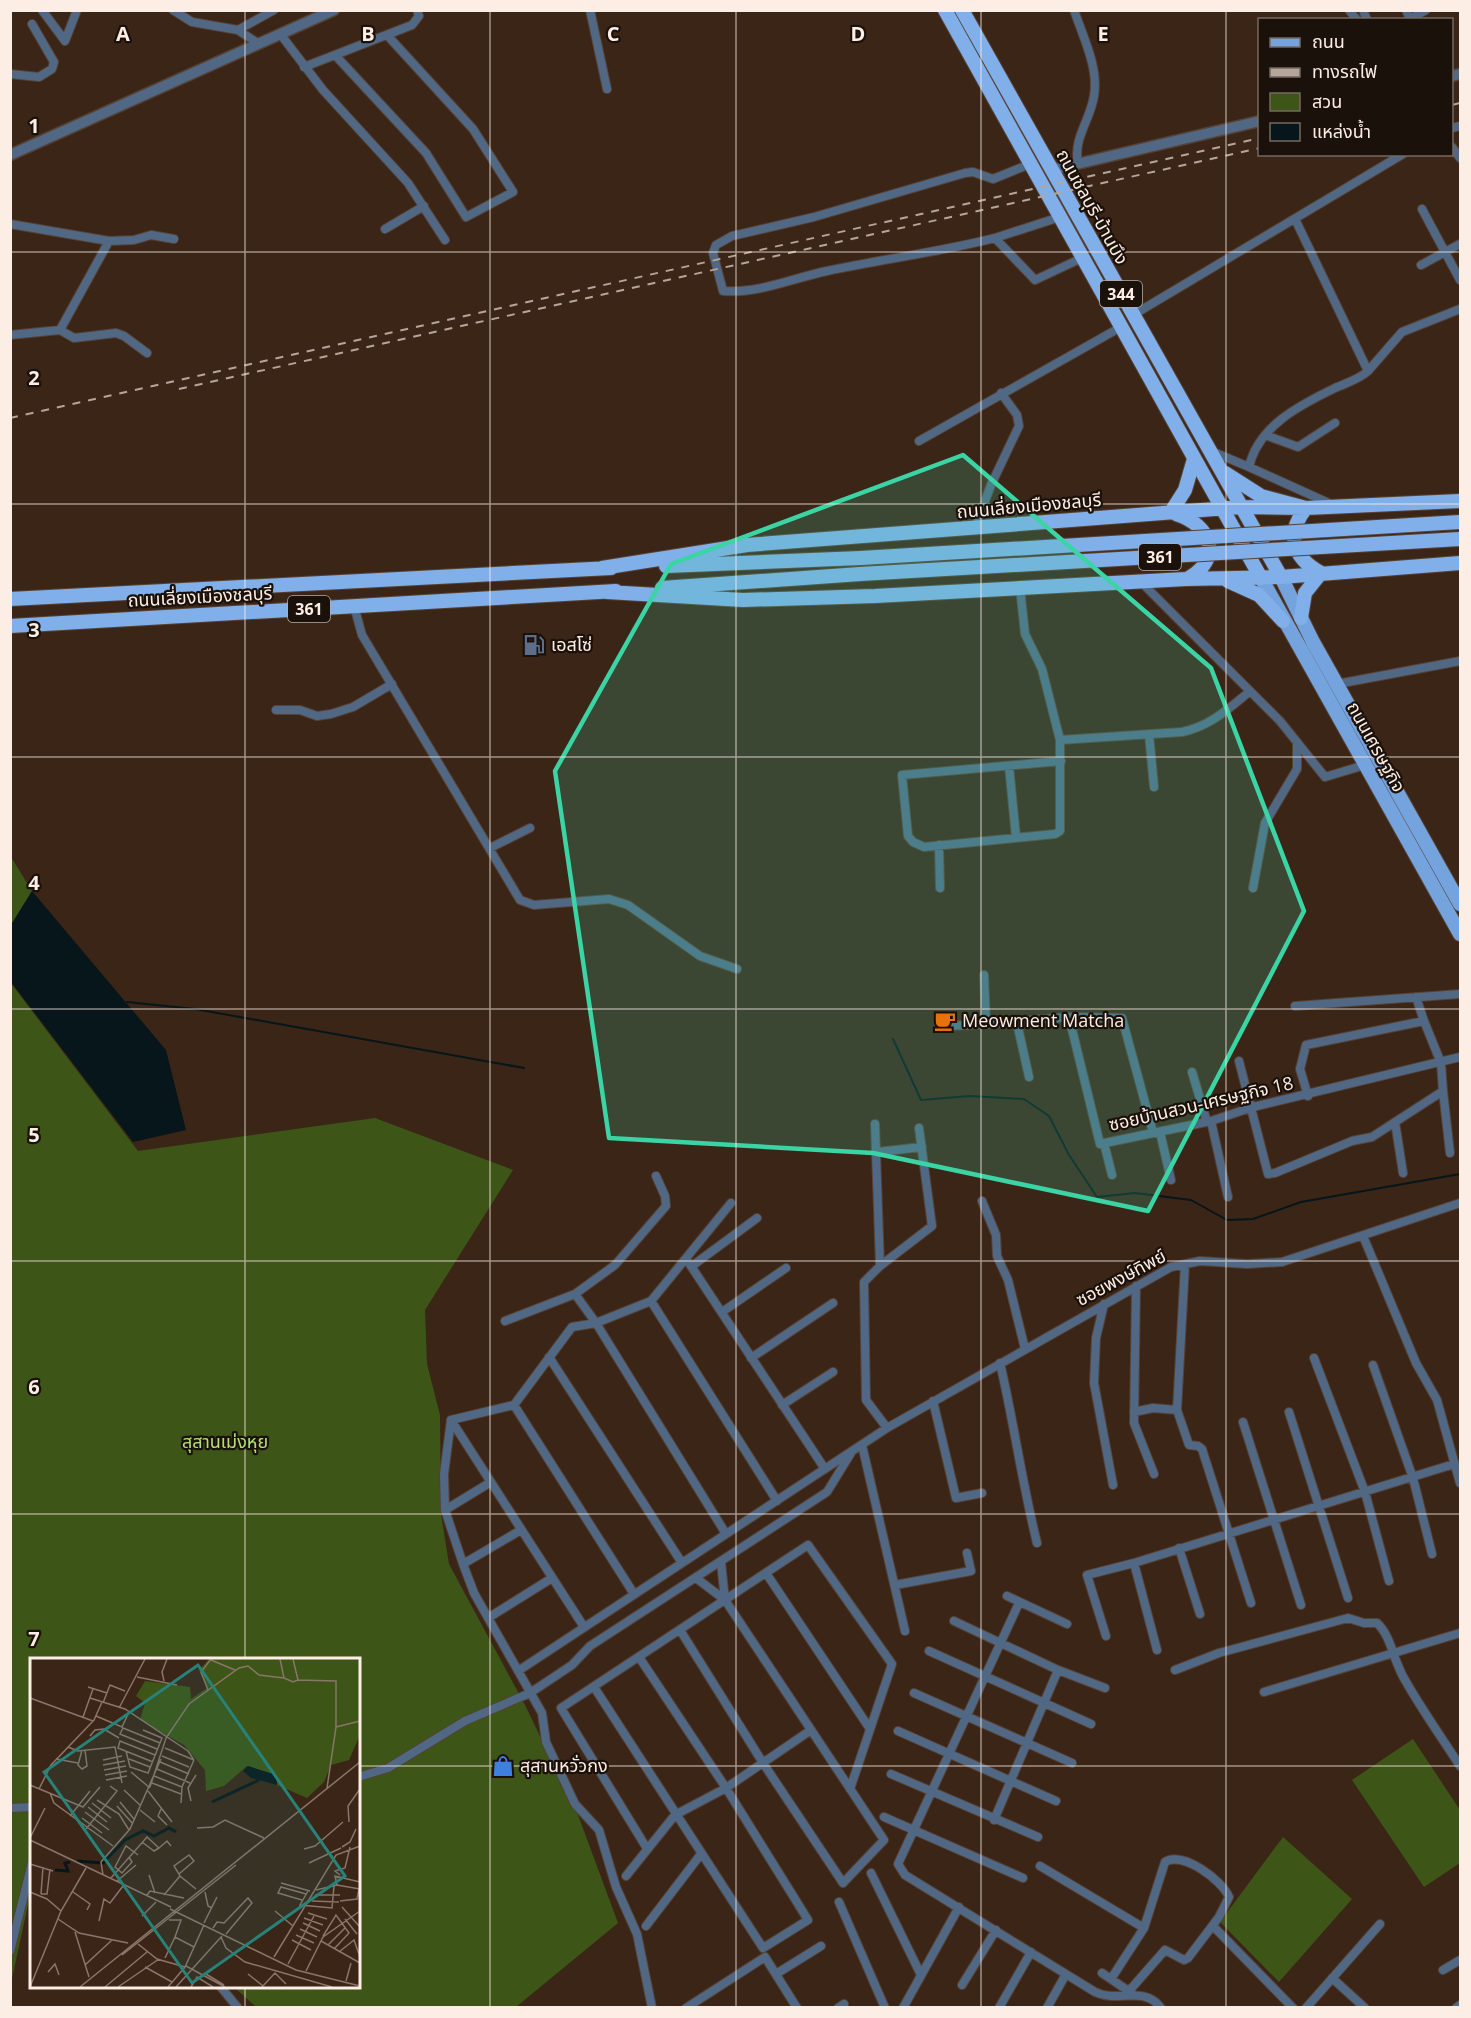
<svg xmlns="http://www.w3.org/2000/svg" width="1471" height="2018" viewBox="0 0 1471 2018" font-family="'Open Sans','Noto Sans Thai',sans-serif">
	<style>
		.green { fill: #3d5617 }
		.water { fill: #06161a }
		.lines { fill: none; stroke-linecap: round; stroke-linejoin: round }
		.stream { stroke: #06161a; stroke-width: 2 }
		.minor-casing { stroke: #564134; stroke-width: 10 }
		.tertiary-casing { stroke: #564134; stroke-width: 13 }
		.primary-casing { stroke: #564134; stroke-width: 16 }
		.trunk-casing { stroke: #564134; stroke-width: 16 }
		.minor { stroke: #516885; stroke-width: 8 }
		.tertiary { stroke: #516885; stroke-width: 10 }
		.primary { stroke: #74a3de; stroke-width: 14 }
		.trunk { stroke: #80afe9; stroke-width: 14 }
		.rail { stroke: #b6a59a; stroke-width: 2; stroke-dasharray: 8 8; stroke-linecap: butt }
		.trunk-bridge-casing { stroke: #564134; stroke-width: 16; stroke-linecap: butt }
		.trunk-bridge { stroke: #80afe9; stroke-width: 14 }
		.marked { fill: #3bd4a4; fill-opacity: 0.2; stroke: #3bd4a4; stroke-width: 4.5; stroke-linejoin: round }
		.grid { fill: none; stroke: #fdeee5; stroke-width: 1.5; stroke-opacity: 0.55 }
		.labels { text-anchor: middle; stroke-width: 4.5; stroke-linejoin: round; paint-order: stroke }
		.shield { fill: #1b110b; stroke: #b9aca4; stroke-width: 1.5 }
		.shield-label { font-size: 16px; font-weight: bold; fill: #fdeee5 }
		.street-label { font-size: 18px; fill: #fdeee5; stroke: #1b110b }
		.poi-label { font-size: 18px; fill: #fdeee5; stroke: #1b110b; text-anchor: start }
		.park-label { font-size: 18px; fill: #b1e172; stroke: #1b110b }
		.inset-river { fill: none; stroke: #06161a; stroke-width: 3 }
		.inset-road { fill: none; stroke: #897569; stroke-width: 1.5 }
		.view { fill: #27827a; fill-opacity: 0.15; stroke: #27827a; stroke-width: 3 }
		.inset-edge { fill: none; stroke: #fdeee5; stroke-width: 3 }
		.grid-label { font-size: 20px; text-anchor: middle; font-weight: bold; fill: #fdeee5; stroke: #1b110b; stroke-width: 4.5; stroke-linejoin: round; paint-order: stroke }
	</style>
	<rect width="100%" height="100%" fill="#3b2517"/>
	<path class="green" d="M11,857L32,891L11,925Z
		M10,982L138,1151L375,1118L513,1170L425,1310L427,1364L440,1415L441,1514L449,1564L525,1705L578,1815L618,1923L516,2007H256L234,1987L358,1986V1660H32L31,1891L11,1983Z
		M1413,1739L1460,1810V1863L1424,1887L1352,1780Z
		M1283,1837L1352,1899L1279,1982L1220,1922Z"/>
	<path class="water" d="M32,891L166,1050L186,1130L133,1142L11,982V925Z"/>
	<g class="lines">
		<path class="stream" d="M127,1002L195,1009L524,1068
			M893,1039L921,1100L970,1096L1024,1099L1049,1116L1069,1155L1097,1197L1135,1193L1191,1200L1227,1220L1253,1219L1301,1202L1460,1174"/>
		<defs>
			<path id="minor" d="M42,10L65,41L77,10
				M173,10L192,22L238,30L259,44
				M590,10L607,89
				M1074,10C1083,37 1099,68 1094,96C1090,121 1073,138 1078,163
				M1349,10L1357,20
				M1363,10L1367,20
				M1406,10L1410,19L1426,10
				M238,30L274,10
				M281,35L323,90L408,183L445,240
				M335,55L426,153L466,217L513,192L473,129L387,35
				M304,67L412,25L419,16L417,10
				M10,74L39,77L52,69L54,62L32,24
				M1452,128L1460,126
				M1452,147L1460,158
				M1030,164L993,179L973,172L965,173L814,217L732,236L716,245L713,253L723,291C758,294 793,278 827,271C883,259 940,252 995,238L1035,280L1082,258
				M1422,209L1460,280
				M1295,219L1368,371L1402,332L1460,309
				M10,224L109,241L134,240L151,235L174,239
				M385,229L424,206
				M995,238L1060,217
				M1421,265L1460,244
				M1133,315L1403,154
				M60,330L109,241
				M10,335L60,330L74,338L116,333L124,336L147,353
				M1265,435L1298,447L1335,423
				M919,441L1121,327
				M1211,451L1249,467
				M1333,505L1249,467C1258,426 1300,405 1335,388C1346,383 1360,379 1368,371
				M975,528L991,485L1019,426L1017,415L1001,393
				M1141,582L1280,721L1325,777L1365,765
				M1020,588L1025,634L1042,669L1060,740V831L1055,834L924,847L913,842L908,836L902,775L1061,761
				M354,606L362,635L520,900L534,905L609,899L628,905L700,956L737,969
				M1337,684L1460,661
				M276,710H300L317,716L331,714L353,707L392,684
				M1149,734L1154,787
				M1060,740L1182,732C1210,726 1227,710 1249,692
				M1009,766L1016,837
				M939,845L940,888
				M490,848L530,828
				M1253,888L1265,823L1297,769V742
				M984,975L986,1024L1069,1017L1100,1144L1211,1121L1253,1107L1460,1057
				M1416,997L1424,1021
				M1295,1006L1460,994
				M1069,1017L1122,1018L1153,1132
				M1017,1023L1029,1077
				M948,1026L986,1024
				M1239,1061L1268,1174L1275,1173L1352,1141L1372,1137L1443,1091L1441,1063L1424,1021L1306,1045L1300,1069L1308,1096
				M1192,1072L1207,1122
				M1443,1091L1450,1153
				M1211,1121L1228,1197
				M1395,1122L1403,1173
				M875,1124L880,1266
				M1160,1132L1171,1180
				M1104,1143L1112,1175
				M877,1152L922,1147
				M982,1201L996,1235L997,1256L1008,1280L1025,1349
				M1363,1236L1416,1363L1437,1400L1460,1483
				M687,1260L825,1469
				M1185,1264L1177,1410L1189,1445L1198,1446L1202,1449L1251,1603
				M692,1266L757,1218
				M1136,1286L1134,1423L1154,1474
				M575,1294L596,1323L726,1534
				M651,1301L777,1501
				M1104,1304L1096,1338L1094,1383L1113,1485
				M722,1312L786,1268
				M505,1321L575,1294L615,1265L666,1206L665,1196L656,1176
				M549,1357L682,1563
				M751,1358L833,1303
				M1314,1358L1365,1492L1389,1581
				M1000,1363C1014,1423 1022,1483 1037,1543
				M1373,1365L1413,1478L1432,1554
				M933,1401L956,1498L982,1493
				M514,1405L634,1594
				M782,1405L833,1372
				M1134,1412L1153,1408L1177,1410
				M1289,1412L1348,1598
				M451,1420L444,1474L445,1510L463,1564L474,1593L542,1713L546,1742L575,1804L599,1830L616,1887L637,1934L652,2008
				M451,1420L514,1405L572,1327L596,1323L651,1301L731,1203
				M451,1420L584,1627
				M1243,1422L1301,1605
				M887,1428L866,1400L864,1282L880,1266L932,1226L919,1128
				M862,1445L905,1631
				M445,1510L491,1482
				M1179,1548L1200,1614
				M1134,1563L1157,1650
				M463,1564L521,1530
				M766,1573L870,1729
				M696,1578L725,1600L721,1562
				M895,1585L971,1571L967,1553
				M1007,1596L1067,1624
				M1019,1603L898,1864L905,1875L1095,1992C1117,2003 1145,1985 1161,2008
				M488,1618L552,1578
				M954,1621L1058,1670L1105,1688
				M680,1630L763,1763L843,1883L884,1840L725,1600
				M1106,1636L1087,1575L1134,1563L1454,1464
				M929,1651L1091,1724
				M1175,1670L1219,1653L1348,1618L1364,1623H1377C1392,1637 1393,1661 1405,1680C1422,1710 1442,1738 1460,1766
				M518,1671L887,1428L1171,1267L1200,1261L1247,1264L1282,1262L1460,1203
				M594,1687L763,1948L808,1920L726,1788L639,1657
				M1264,1692L1460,1633
				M914,1693L1072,1763
				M898,1731L1056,1801
				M891,1774L1038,1837
				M358,1777L388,1768L465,1721L530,1693L572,1665L590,1646L827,1492L851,1453
				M10,1808L32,1807
				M884,1817L1023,1878
				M994,1820L1058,1670
				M646,1847L561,1708L808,1545L892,1664L850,1789
				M1040,1866L1144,1928
				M871,1873L920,1973
				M626,1876L675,1815L726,1788L811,1730
				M839,1902L885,2008
				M646,1926L701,1854
				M1213,1926L1293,2008
				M10,1951L32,1863
				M1443,1970L1460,1960
				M1102,1973L1133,1994
				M776,1974L821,1946
				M1332,1978L1365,2008
				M1111,1979L1144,1928L1165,1862C1183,1851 1222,1880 1229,1897L1219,1917L1188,1958L1184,1960L1165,1950L1129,1991
				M962,1985L996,1930
				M220,1986L238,2008
				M686,2008L765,1957L797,2008
				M838,2008L844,2004
				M903,2008L959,1907
				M999,2008L1031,1952
				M1047,2008L1066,1974
				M1306,2008L1380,1924
				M1456,2008L1460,2005"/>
			<path id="tertiary" d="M1452,76L1460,74
				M10,155L334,10
				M1051,170L1260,121"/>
			<path id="primary" d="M1281,577L1313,642L1460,904
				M1261,578L1460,934"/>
			<path id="trunk" d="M945,10L1261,578
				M962,10L1281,577
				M1225,473L1261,496L1306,508C1285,534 1293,558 1321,573
				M1171,512L1185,490L1194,459
				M1176,514C1211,525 1224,558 1187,579
				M666,566L861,558
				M602,568L747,545L1241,507L1306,508L1460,501
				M1228,581L1259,595L1283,621
				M662,588L860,574
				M607,592L743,600L875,596L1186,579L1281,577L1460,563
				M10,599L611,568
				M1301,618L1305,593L1321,573
				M10,626L616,591"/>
		</defs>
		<use href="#minor" class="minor-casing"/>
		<use href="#tertiary" class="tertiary-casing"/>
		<use href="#primary" class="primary-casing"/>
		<use href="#trunk" class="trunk-casing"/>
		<use href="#minor" class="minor"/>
		<use href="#tertiary" class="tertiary"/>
		<use href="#primary" class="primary"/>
		<use href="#trunk" class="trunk"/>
		<path class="rail" d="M1452,105L1460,103
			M179,389L1260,148
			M10,418L1260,138"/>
		<defs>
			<path id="trunk-bridge" d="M861,558L1460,522
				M860,574L1460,539"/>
		</defs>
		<use href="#trunk-bridge" class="trunk-bridge-casing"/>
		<use href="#trunk-bridge" class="trunk-bridge"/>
	</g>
	<path class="marked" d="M963,455L1211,668L1304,911L1148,1211L873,1153L609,1138L555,771L671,564Z"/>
	<path class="grid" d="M245,10V1660M490,10V2008M736,10V2008M981,10V2008M1226,10V2008M10,252H1460M10,504H1460M10,757H1460M10,1009H1460M10,1261H1460M10,1514H1460M10,1766H32M358,1766H1460M245,1986V2008"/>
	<defs>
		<symbol id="fuel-bare" viewBox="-9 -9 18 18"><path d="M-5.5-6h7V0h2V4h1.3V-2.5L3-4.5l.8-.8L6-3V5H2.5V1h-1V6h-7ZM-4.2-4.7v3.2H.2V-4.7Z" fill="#5c6f8a" stroke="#1b110b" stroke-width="2.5" paint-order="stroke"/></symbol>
		<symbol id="cafe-bare" viewBox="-9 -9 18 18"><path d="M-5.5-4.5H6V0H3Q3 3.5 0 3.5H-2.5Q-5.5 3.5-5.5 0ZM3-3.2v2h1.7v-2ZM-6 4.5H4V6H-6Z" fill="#e8710a" stroke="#1b110b" stroke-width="2.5" paint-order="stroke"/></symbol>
		<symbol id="shop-bare" viewBox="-9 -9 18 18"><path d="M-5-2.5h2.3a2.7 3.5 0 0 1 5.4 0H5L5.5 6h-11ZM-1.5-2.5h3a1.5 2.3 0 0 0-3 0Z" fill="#3f7fe0" stroke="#1b110b" stroke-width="2.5" paint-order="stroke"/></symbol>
	</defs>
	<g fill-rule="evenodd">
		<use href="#fuel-bare" x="519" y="630" width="30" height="30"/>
		<use href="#cafe-bare" x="930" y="1006" width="30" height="30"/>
		<use href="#shop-bare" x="488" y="1751" width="30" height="30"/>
	</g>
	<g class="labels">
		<g class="shield">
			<rect x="1100" y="281" width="42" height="26" rx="4.5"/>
			<rect x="1139" y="544" width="42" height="26" rx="4.5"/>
			<rect x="288" y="596" width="42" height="26" rx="4.5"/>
		</g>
		<g class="shield-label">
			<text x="1121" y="300">344</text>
			<text x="1160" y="563">361</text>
			<text x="309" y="615">361</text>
		</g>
		<g class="street-label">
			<text transform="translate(1092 207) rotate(61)" y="6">ถนนชลบุรี-บ้านบึง</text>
			<text transform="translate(1029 506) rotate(-5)" y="6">ถนนเลี่ยงเมืองชลบุรี</text>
			<text transform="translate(200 597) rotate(-3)" y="6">ถนนเลี่ยงเมืองชลบุรี</text>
			<text transform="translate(1376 747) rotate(61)" y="6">ถนนเศรษฐกิจ</text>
			<text transform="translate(1201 1104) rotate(-13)" y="6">ซอยบ้านสวน-เศรษฐกิจ 18</text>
			<text transform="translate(1121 1278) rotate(-28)" y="6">ซอยพงษ์ทิพย์</text>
		</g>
		<g class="poi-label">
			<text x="551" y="651">เอสโซ่</text>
			<text x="962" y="1027">Meowment Matcha</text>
			<text x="520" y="1772">สุสานหวั่วกง</text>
		</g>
		<g class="park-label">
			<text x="225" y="1448">สุสานเม่งหุย</text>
		</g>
	</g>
	<g transform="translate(30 1658)">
		<rect width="330" height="330" fill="#3b2517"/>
		<path d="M179,1H330V77L319,102L301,107L294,124L277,140L247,127L246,117L217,108L194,128L176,133L175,112L154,87L110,62L115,45L106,38L115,23L160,29L161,41L177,30L169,12Z" fill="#3d5617"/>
		<path d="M218,108L246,117L247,127L221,120L213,113Z" fill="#06161a"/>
		<path class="inset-river" d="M182,144L229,122M47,203L73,205L95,182L113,173L124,178L139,170L146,174M25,212L38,213L35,205L40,204"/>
		<path class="inset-road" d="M250,1L254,20L263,24L268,22L263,1M181,2L205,12M107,19L147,27M268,22L306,23V69L297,130M134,23L132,14L137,1M58,29L77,35M178,32L171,14L181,1M0,40L63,63M60,40L95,51L158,93L164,102M73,45L80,27L95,33M89,50L115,1M66,58L92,69L99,54M53,59L63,31M306,69L330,63M60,78L65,72L74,71L89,80M38,89L48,93L85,89L92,125M135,90L164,102M127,91L90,76L93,70L130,85M52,92L48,107L52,111L57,108L55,92M96,93L100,109L118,115L132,80L113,72M132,98L159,109M26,101L48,105M99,101L120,109M73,102L92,98M123,104L88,90L90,83L125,97M130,104L159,116M73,107L95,103M127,111L160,125M74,112L96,108M101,114L120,130M75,117L97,113M124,118L152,129M76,122L97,118M122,125L151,136M0,127L53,149L70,129M120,129L136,80L159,46L209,10L218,8L229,17L254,20M9,131L21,107L64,62L72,44M94,132L111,148M118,133L142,164M20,135L24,145L83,188M67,142L89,156L99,172M161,143L158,130L166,117M90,144L104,161M62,145L81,160M151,145L152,129L164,102M87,148L103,166M58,149L77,164M131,151L128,158L137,167M110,152L125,164M55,154L79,172M40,158L60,133M52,160L72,175M319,164L318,148L330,131M167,170L183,169L195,162L234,180M56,171L87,133L80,128M0,180L15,150M0,182L141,249M112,184L124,193L129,190M312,189L320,184L326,171M274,191L285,188L313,164M99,199L102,204L92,215L85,209L96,188L108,197M279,205L311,190M0,206L23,213M149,216L164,203L159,197L144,208L149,216L150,218L166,231M73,217L71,204L100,171L131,101M119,217L125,235M310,217L305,213L315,210L320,189M81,220L117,179L129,190L137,183L141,188M87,223L106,207M251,225L280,233M307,227L305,218L330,224M286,232L307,227L330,231M278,233L270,247L302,250L304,228M0,234L17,241L31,253M43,234L60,246L57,252M175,234L178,248L182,250M11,236H17L20,211M11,236L13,209M117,237L120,233L154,240M134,237L150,218M285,237H310M272,242L248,235L251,229L276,236M282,243L309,244M310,243L327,241L329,231M312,249L330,269M140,251L266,312L330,328M245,253L263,268M278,255L297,261M112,258L126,244M274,260L293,267M28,261L49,275L98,285M315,261L327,276M139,262H151L145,279M69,263L74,241L80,245L93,228M174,265L187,239M273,265L290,273M183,270L187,264L194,265L218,240L222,245L196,276M270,271L287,279M45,274L59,319M266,277L284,285M293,278L306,257L319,275L304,291M191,279L196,290L215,304L302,329M262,282L281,292M291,283L330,305M108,286L127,301L155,309M298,287L315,270M309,294L324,282L330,299M92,297L206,207M244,299L306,197L330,188M135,300L145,279L164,289M258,306L284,258M55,307L82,282M156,308L195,329M115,309L142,324M276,313L293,279L330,253M18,314L25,306L29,317M176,316L194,327M218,316L233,328M316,323L321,305M0,329L31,253L56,210M50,329L330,104M75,329L117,294M88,329L129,301M138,329L155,309L174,267M146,329L192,278M161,329L167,319L183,329M232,329L245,315L256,326"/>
		<path class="view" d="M168,7L315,218L162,325L14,114Z"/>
		<rect width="330" height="330" class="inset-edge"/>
	</g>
	<g class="grid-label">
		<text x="123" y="41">A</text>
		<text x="368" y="41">B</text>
		<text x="613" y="41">C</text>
		<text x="858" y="41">D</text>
		<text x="1103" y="41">E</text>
		<text x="34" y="133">1</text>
		<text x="34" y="385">2</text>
		<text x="34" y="637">3</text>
		<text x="34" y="890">4</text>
		<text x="34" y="1142">5</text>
		<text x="34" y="1394">6</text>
		<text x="34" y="1646">7</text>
	</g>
	<rect width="1471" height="2018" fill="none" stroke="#fdeee5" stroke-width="24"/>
	<rect x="1258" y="18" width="195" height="138" fill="#1b110b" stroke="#756962" stroke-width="1.5"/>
	<rect x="1270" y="38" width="30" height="9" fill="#74a3de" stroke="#756962" stroke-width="1.5"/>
	<text x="1312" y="48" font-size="18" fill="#fdeee5">ถนน</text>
	<rect x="1270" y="68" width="30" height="9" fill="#b6a59a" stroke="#756962" stroke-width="1.5"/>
	<text x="1312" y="78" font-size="18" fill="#fdeee5">ทางรถไฟ</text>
	<rect x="1270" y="93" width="30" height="18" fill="#3d5617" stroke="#756962" stroke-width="1.5"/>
	<text x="1312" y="108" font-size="18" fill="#fdeee5">สวน</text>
	<rect x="1270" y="123" width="30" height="18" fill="#06161a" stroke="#756962" stroke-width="1.5"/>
	<text x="1312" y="138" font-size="18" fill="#fdeee5">แหล่งน้ำ</text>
</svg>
